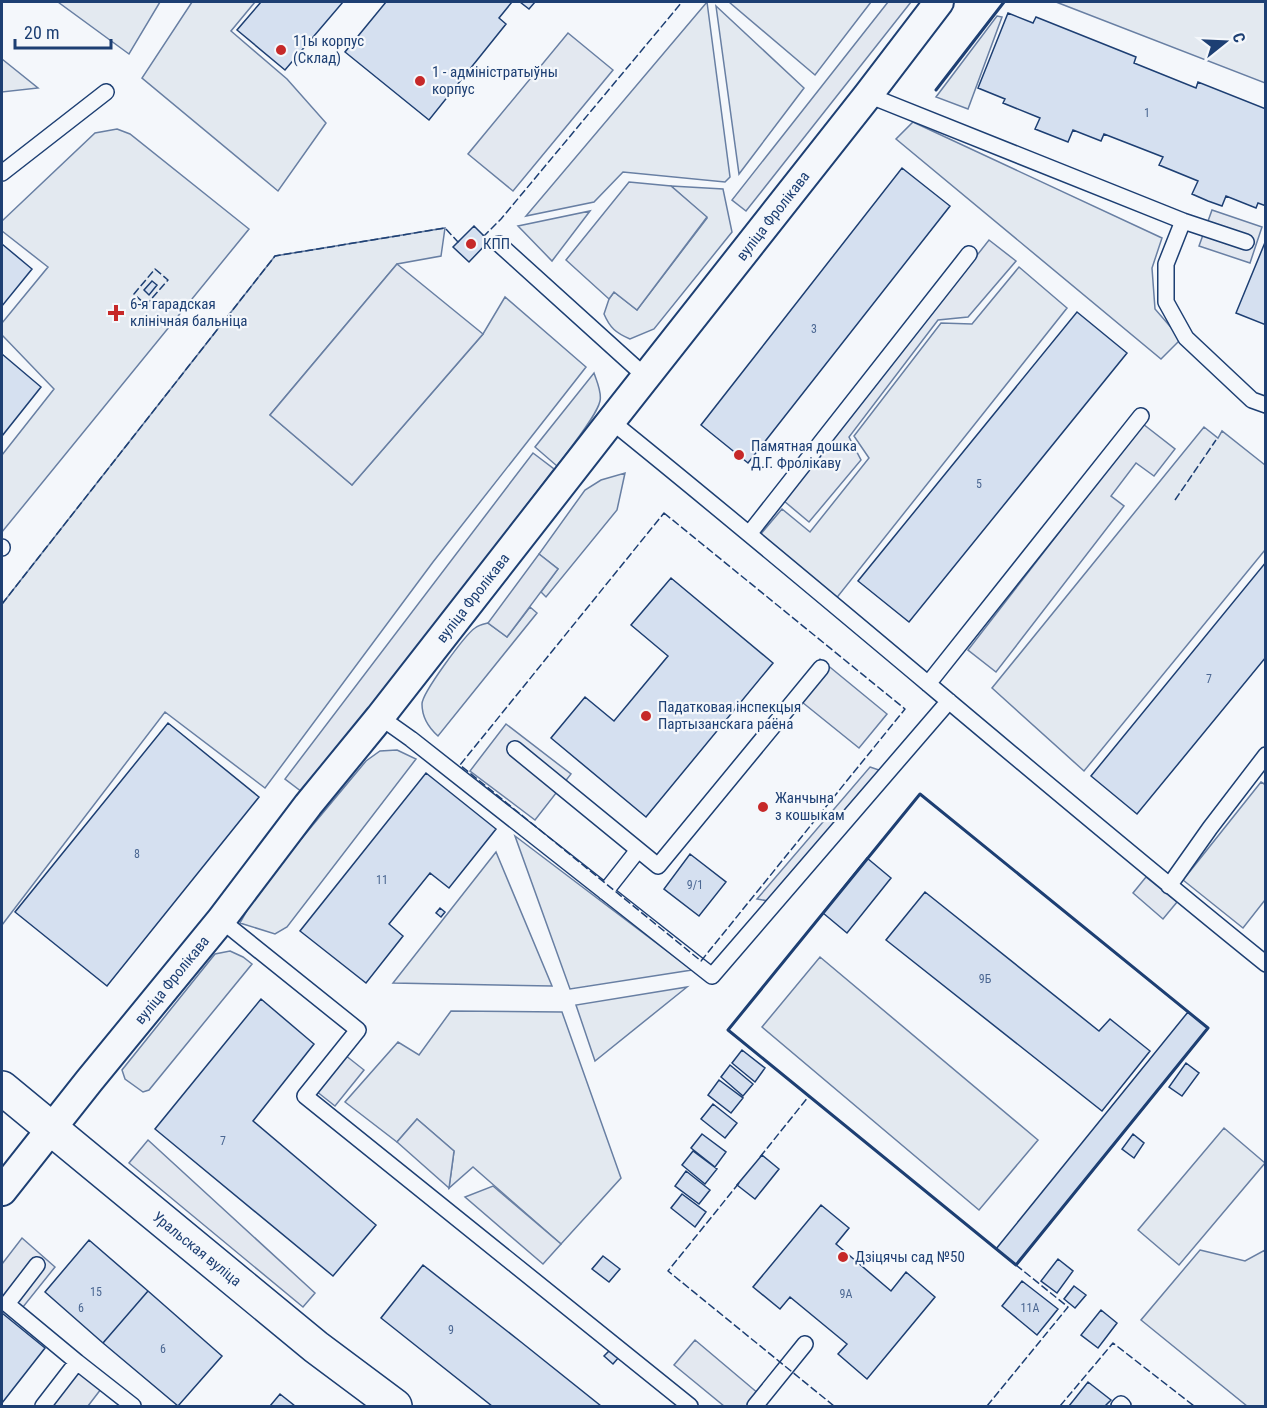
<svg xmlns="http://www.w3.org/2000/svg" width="1267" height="1408" viewBox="0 0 1267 1408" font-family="'Roboto Condensed',sans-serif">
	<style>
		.green { fill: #e3e9f0; stroke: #687fa3; stroke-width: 1.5 }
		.parking { fill: #e3e8f0; stroke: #687fa3; stroke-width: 1.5 }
		.building { fill: #d5e0f0; stroke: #1d3f73; stroke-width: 1.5 }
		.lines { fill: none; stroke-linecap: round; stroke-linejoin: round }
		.lane-casing { stroke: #1d3f73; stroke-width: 18 }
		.street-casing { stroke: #1d3f73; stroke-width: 32 }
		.secondary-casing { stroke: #1d3f73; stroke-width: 36 }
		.lane { stroke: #f4f7fb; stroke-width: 15 }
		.street { stroke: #f4f7fb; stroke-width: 28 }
		.secondary { stroke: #f4f7fb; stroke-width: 33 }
		.fence { stroke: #1d3f73; stroke-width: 1.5; stroke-dasharray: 8 3; stroke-linecap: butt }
		.wall { stroke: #1d3f73; stroke-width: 3 }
		.poi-dot { fill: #c62828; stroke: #f4f7fb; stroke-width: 2 }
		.labels { text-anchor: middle; stroke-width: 4.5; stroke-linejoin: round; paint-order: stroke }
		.number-label { font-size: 12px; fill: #4b6792 }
		.poi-label { font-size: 15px; fill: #1d3f73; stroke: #f4f7fb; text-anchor: start }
		.street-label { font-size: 15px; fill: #1d3f73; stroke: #f4f7fb }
	</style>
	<rect width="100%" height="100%" fill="#f4f7fb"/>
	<path class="green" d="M58,2H160L129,54Z
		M192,2H255L231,31L287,79L326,123L278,191L142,78Z
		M707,2L730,177L725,182L623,172L594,202L526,216Z
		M729,2H871L815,75Z
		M1056,2H1265V83Z
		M716,6L804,88L739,174Z
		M997,16L1002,17L968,109L936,97Z
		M2,59L38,88L2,92Z
		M913,122L1162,238L1152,268L1155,309L1181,339L1161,359L896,139Z
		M117,129L130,134L249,229L2,532V455L54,389L2,335V323L48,267L2,231V221L95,133Z
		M671,186L723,189L732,232L654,329L630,339C616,333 610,328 604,314L609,299L614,292L637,310L707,218Z
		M590,211L552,261L518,226Z
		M445,228L441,256L397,264L270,415L352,485L483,334L505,297L586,367L433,562L265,788L165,712L2,925V604L275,256Z
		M1019,267L1067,308L835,600L759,536L782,509L810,532L869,458L854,436L941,323L972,324Z
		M594,373C597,382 602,392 600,401C597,416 567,452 557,466L535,447Z
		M1204,427L1218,438L1222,431L1265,465V550L1084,771L992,688Z
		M625,473L617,510L546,597L541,592L558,569L539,554L585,490L601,480Z
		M530,607L537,613L438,736C429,728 422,717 422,704C422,693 465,635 475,628C479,625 484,624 488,623L507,637Z
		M397,750L416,759L287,927L275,934L240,923L258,891L366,761L380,751Z
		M1261,782L1266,785L1265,900L1243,928L1183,880Z
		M515,836L692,970L570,989Z
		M496,852L552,986L393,983Z
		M230,951L243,957L252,964L149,1090L143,1092L125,1079L122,1070L215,954Z
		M820,957L1038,1140L979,1210L762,1027Z
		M687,987L595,1061L576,1005Z
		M451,1011L562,1012L621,1178L561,1244L473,1167L449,1188L454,1151L417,1119L397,1142L345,1102L398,1042L419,1055Z
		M1224,1128L1265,1163L1179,1265L1138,1230Z
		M1200,1250L1245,1261L1265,1250V1406H1247L1141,1320Z"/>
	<path class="parking" d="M888,2H911L746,211L732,200Z
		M568,33L613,70L513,191L468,154Z
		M629,182L671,186L707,217L637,310L614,292L609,299L566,260Z
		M1212,210L1262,227L1250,263L1199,246Z
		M989,240L1016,261L968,317L938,320L849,437L861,460L809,522L784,501Z
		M397,264L483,334L352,485L270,415Z
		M1143,424L1175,449L1154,476L1136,463L1111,496L1124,506L996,672L968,650Z
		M533,453L554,469L306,795L285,779Z
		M539,554L558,569L507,637L488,623Z
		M820,659L887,714L859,748L792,694Z
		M506,724L571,774L535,820L470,771Z
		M870,767L885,772L774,902L757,899Z
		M1146,877L1177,902L1163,919L1133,893Z
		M345,1055L364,1070L335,1106L316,1091Z
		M417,1119L454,1151L449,1188L397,1142Z
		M148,1140L315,1293L303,1307L129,1163Z
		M493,1186L561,1244L543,1264L465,1197Z
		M22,1238L55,1267L15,1317L2,1306V1264Z
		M695,1340L759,1394L748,1406H724L674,1365Z
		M74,1367L101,1389L88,1406H43Z"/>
	<path class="building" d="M261,2H343L285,70L237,30Z
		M386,2H512L499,18L506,24L429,120L345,52Z
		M520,2H535L529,9Z
		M1008,13L1033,23L1036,17L1136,57L1134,63L1196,88L1198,82L1266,109V206L1258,203L1256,208L1226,196L1222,206L1208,201L1192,194L1198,181L1159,165L1163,157L1104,134L1101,141L1073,130L1068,142L1035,129L1040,118L1003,103L1005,99L978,88Z
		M902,168L950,206L748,463L701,425Z
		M474,226L489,241L469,262L453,247Z
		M1266,240V325L1236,313Z
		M2,244L32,269L2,306Z
		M152,281L157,285L149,295L144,290Z
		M1077,312L1127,353L909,622L858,581Z
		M2,354L41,387L2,436Z
		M1266,562V657L1137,814L1091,776Z
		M671,578L773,663L646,817L551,738L585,697L614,721L668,656L631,625Z
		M168,723L259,797L107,986L15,912Z
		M426,773L496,829L449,888L430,873L389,924L403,936L366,983L300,931Z
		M690,854L726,882L699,916L664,889Z
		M867,858L891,878L847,933L823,913Z
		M925,892L1099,1031L1110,1019L1150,1051L1102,1111L886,940Z
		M440,908L445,912L441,917L436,913Z
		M261,999L314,1044L253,1121L376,1225L333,1276L155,1129Z
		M1188,1012L1208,1028L1016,1265L996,1249Z
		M742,1050L765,1068L755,1082L732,1063Z
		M1186,1063L1199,1073L1182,1096L1169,1087Z
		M730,1065L753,1084L743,1096L721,1077Z
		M719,1080L743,1098L731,1113L708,1095Z
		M713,1104L737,1123L725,1138L701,1119Z
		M702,1134L726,1152L715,1167L691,1148Z
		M1133,1134L1144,1143L1134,1158L1122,1149Z
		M693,1151L717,1169L705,1184L682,1165Z
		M762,1155L779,1169L755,1199L737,1185Z
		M686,1171L710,1190L699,1204L675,1186Z
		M682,1194L706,1212L695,1227L671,1208Z
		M821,1205L849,1228L836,1244L891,1291L906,1272L935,1297L867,1379L838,1354L847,1344L790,1297L780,1309L753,1287Z
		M89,1240L148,1291L103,1343L45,1292Z
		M603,1256L620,1269L609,1282L592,1269Z
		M1058,1259L1073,1271L1057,1293L1041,1281Z
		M423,1265L521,1342L601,1406H492L381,1318Z
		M1022,1281L1058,1309L1037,1335L1002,1306Z
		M1074,1286L1086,1295L1075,1308L1064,1299Z
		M148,1291L222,1356L178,1406L103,1343Z
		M1101,1310L1117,1323L1098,1348L1081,1335Z
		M2,1313L45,1348L2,1403Z
		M611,1349L619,1357L613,1364L604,1356Z
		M1088,1382L1111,1400L1105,1406H1069Z
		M280,1394L295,1406H270Z"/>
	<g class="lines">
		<defs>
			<path id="lane" d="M868,95L1183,221L1166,264V302L1186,338L1252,400L1266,405
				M2,173L106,92
				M1183,221L1246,242
				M499,244L646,377
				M611,421C832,599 1045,786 1266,964
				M749,534L969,254
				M2,548V547
				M928,684L1141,416
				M380,717L411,739L712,976L949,701
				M515,749L658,866L821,668
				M1169,886L1210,828L1266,755
				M605,892L638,850
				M221,920L358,1030L305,1096L690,1406
				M37,1265L7,1304L77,1362
				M43,1406L77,1362L133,1406
				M755,1406L805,1344
				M1119,1406L1121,1404L1123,1406"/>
			<path id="street" d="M2,1191L89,1081L221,920L308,805L380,717L611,421L868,95L939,2"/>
			<path id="secondary" d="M2,1088L316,1347L395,1406"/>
		</defs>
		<use href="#lane" class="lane-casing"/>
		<use href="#street" class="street-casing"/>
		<use href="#secondary" class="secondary-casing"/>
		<use href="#lane" class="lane"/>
		<use href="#street" class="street"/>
		<use href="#secondary" class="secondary"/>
		<path class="fence" d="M483,235L484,236L501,219L682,2
			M155,269L168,280L146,305L134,294Z
			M1175,500L1216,440
			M664,513L905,709L701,961L460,765Z
			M2,604L275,256L445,228L458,242L459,241
			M760,1157L809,1096
			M739,1183L668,1271L834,1406
			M987,1406L1068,1307L1016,1265
			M1060,1406L1113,1343L1194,1406"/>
		<path class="wall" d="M936,90L1004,2
			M920,794L1208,1028L1016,1265L728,1030Z"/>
	</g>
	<g class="poi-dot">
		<circle cx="281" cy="50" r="6"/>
		<circle cx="420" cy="81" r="6"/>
		<circle cx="471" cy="244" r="6"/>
		<path d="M113 304h6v6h6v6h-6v6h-6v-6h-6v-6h6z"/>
		<circle cx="739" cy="455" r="6"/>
		<circle cx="646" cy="716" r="6"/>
		<circle cx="763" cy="807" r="6"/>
		<circle cx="843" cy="1257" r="6"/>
	</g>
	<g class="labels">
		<g class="number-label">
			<text x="1147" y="117">1</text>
			<text x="814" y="333">3</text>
			<text x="979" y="488">5</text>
			<text x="1209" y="683">7</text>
			<text x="137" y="858">8</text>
			<text x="382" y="884">11</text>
			<text x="695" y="889">9/1</text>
			<text x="985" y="983">9Б</text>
			<text x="223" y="1145">7</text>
			<text x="96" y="1296">15</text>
			<text x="846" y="1298">9А</text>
			<text x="81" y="1312">6</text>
			<text x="1030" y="1312">11А</text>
			<text x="451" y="1334">9</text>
			<text x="163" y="1353">6</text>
		</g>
		<g class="poi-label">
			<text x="293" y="46">11ы корпус<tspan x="293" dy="17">(Склад)</tspan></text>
			<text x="432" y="77">1 - адміністратыўны<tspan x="432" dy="17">корпус</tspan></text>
			<text x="483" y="249">КПП</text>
			<text x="130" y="309">6-я гарадская<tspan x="130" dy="17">клінічная бальніца</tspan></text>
			<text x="751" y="451">Памятная дошка<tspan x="751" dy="17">Д.Г. Фролікаву</tspan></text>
			<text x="658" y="712">Падатковая інспекцыя<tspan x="658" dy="17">Партызанскага раёна</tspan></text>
			<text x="775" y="803">Жанчына<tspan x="775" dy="17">з кошыкам</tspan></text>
			<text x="855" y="1262">Дзіцячы сад №50</text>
		</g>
		<g class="street-label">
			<text transform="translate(773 216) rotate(-52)" y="5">вуліца Фролікава</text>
			<text transform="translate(473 598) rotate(-52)" y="5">вуліца Фролікава</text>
			<text transform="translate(172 980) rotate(-51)" y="5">вуліца Фролікава</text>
			<text transform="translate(197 1249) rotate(39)" y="5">Уральская вуліца</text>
		</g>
	</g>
	<rect width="1267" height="1408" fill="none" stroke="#1d3f73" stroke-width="6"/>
	<g transform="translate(1225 42) rotate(72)" stroke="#f4f7fb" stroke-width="4.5" paint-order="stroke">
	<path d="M0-4.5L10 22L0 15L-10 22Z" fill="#1d3f73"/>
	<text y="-9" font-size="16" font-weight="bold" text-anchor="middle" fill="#1d3f73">С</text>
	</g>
	<path d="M15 39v9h96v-9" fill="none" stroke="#1d3f73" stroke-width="3"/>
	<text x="24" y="39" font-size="18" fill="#1d3f73" stroke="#f4f7fb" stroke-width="4.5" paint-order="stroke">20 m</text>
</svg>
